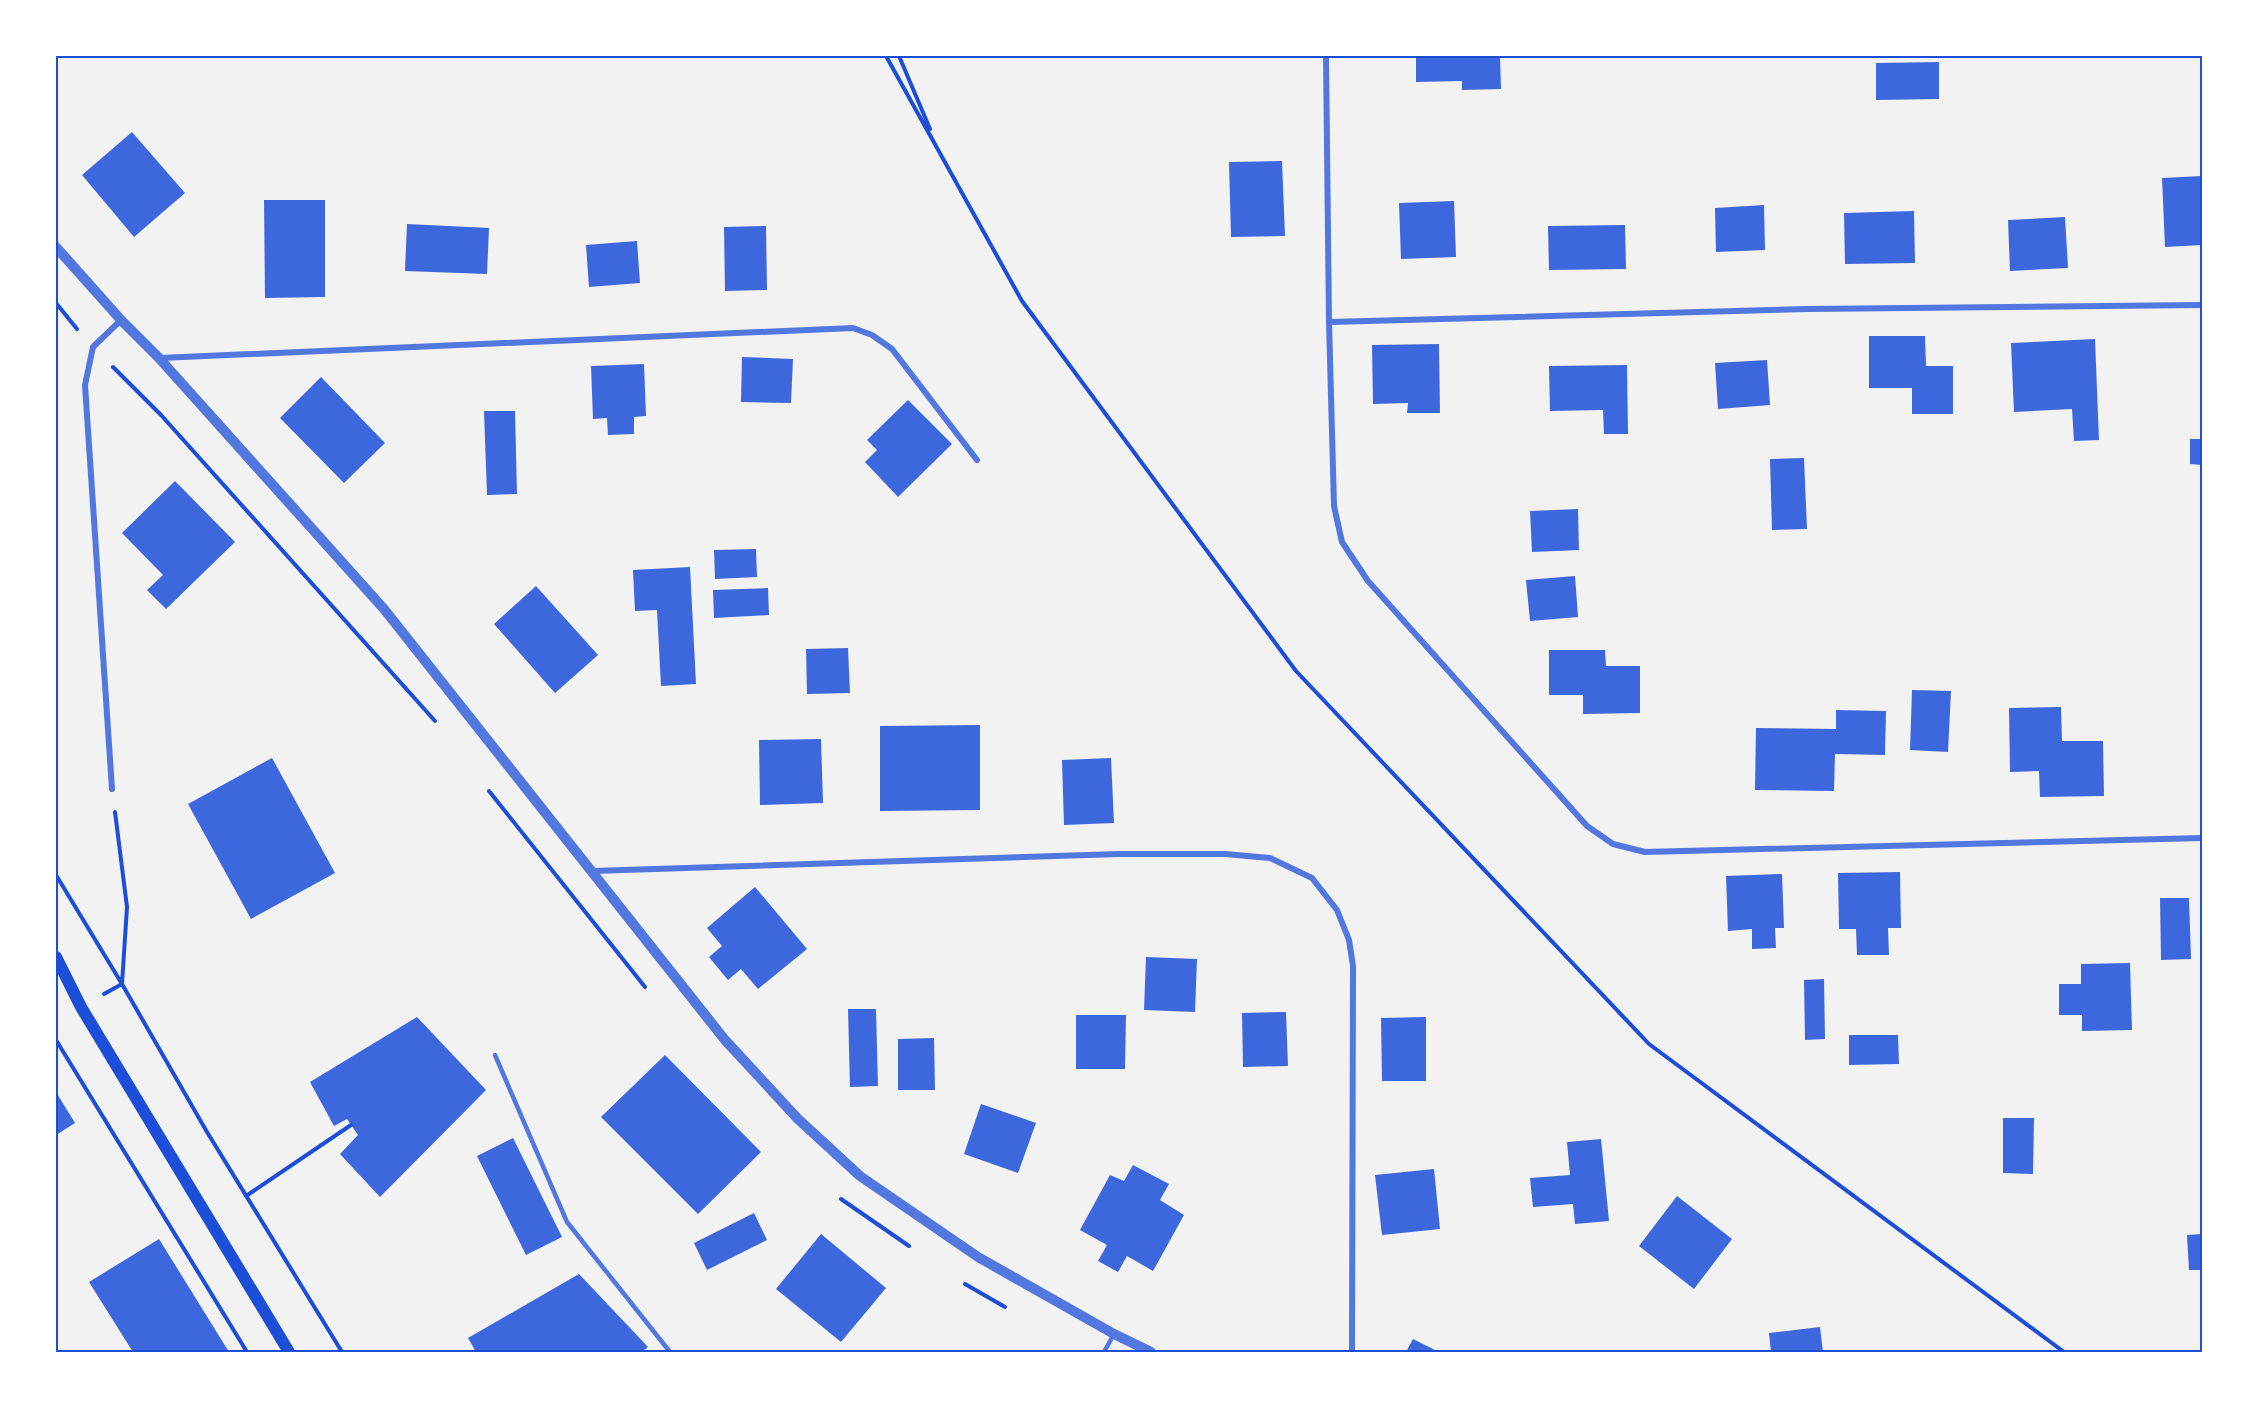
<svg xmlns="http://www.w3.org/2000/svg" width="2258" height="1408" viewBox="0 0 2258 1408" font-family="'Exo 2',sans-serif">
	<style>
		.building { fill: #3d67dc }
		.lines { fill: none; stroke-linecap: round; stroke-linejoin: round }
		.path { stroke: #1d4ed8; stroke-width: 4 }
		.service { stroke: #5277de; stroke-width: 4.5 }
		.minor { stroke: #5277de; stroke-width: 6 }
		.tertiary { stroke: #5277de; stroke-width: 10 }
		.secondary { stroke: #1d4ed8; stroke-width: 12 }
		.neatline { fill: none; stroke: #1d4ed8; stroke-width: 2 }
	</style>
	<rect width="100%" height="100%" fill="#f2f2f2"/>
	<path class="building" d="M1416,56H1500L1501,89L1462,90V81L1416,82Z
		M1939,62V99L1876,100V63Z
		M132,132L185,193L134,237L82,175Z
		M1282,161L1285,236L1231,237L1229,162Z
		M2202,176V245L2165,247L2162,178Z
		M264,200H325V297L265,298Z
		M1454,201L1456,257L1401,259L1399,203Z
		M1764,205L1765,250L1716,252L1715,208Z
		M1914,211L1915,263L1845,264L1844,213Z
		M2065,217L2068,268L2010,271L2008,220Z
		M407,224L489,228L487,274L405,271Z
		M1625,225L1626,269L1549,270L1548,226Z
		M766,226L767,290L725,291L724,227Z
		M637,241L640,283L589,287L586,245Z
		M1869,336H1925L1926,366H1953V414H1912V388H1869Z
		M2095,339L2099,440L2074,441L2072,409L2014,412L2011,343Z
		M1439,344L1440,413H1407L1408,403L1373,404L1372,345Z
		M742,357L793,359L791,403L741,402Z
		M1767,360L1770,405L1718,409L1715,363Z
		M644,364L646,416L634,417V434L608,435L607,418L593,419L591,366Z
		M1627,365L1628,434H1604L1603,410L1550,411L1549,366Z
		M321,377L385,443L344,483L280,418Z
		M908,400L952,444L898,497L865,462L877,450L867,440Z
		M484,411H515L517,494L487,495Z
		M2190,439H2202V465L2190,464Z
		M1804,458L1807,529L1772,530L1770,459Z
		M175,481L235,542L166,609L147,590L163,575L122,533Z
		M1578,509L1579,550L1532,552L1530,511Z
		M756,549L757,577L715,579L714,550Z
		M690,567L696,684L661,686L657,610L635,611L633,570Z
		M1575,576L1578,617L1530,621L1526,580Z
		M536,586L598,655L555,693L494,624Z
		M768,588L769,615L714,618L713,590Z
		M848,648L850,693L807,694L806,649Z
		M1549,650H1605L1606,666H1640V713L1583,714V695H1549Z
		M1912,690L1951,691L1948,752L1910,750Z
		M2061,707L2062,741H2103L2104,796L2040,797L2039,771L2010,772L2009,708Z
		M1836,710L1886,711L1885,755L1835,754L1834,791L1755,790L1756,728L1836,729Z
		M980,725V810L880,811V726Z
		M821,739L823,803L760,805L759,740Z
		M272,758L335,873L251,919L188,804Z
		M1111,758L1114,823L1064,825L1062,760Z
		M1900,872L1901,928H1888L1889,955H1857L1856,929H1839L1838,873Z
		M1782,874L1784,928H1775L1776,948L1752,949V929L1728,931L1726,876Z
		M755,887L807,949L758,989L741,969L728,980L709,957L722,946L707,928Z
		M2160,898H2189L2191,959L2161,960Z
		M1146,957L1197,959L1195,1012L1144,1010Z
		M2130,963L2132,1030L2082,1031V1015H2059V984H2081V964Z
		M1824,979L1825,1039L1805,1040L1804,980Z
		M848,1009H876L878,1086L850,1087Z
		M1286,1012L1288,1066L1243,1067L1242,1013Z
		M1076,1015H1126L1125,1069H1076Z
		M417,1017L486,1090L380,1197L340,1154L358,1135L347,1119L334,1126L310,1082Z
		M1426,1017V1081H1382L1381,1018Z
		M1849,1035H1898L1899,1064L1849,1065Z
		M934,1038L935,1090H898V1039Z
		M665,1055L761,1152L698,1214L601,1117Z
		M56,1092L75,1123L56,1135Z
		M981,1104L1036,1123L1018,1173L964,1154Z
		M2003,1118H2034L2033,1174L2003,1173Z
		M513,1138L562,1237L526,1255L477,1156Z
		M1601,1139L1609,1221L1575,1224L1573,1204L1533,1207L1530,1178L1570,1175L1567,1142Z
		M1133,1165L1169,1184L1160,1200L1184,1215L1153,1271L1127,1256L1118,1272L1098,1261L1107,1245L1080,1230L1110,1175L1124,1181Z
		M1434,1169L1440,1229L1382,1235L1375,1175Z
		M1677,1196L1732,1239L1694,1289L1639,1246Z
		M754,1213L767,1240L707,1270L694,1243Z
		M821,1234L886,1288L841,1342L776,1289Z
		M2202,1234V1270H2189L2187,1235Z
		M159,1239L229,1352H133L89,1282Z
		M579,1274L648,1347L642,1352H476L468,1338Z
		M1820,1327L1823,1352H1771L1769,1333Z
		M1413,1339L1439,1352H1406Z"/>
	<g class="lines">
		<path class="path" d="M886,56L1022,301L1296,671L1649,1044L2064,1352
			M899,56L930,129
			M56,303L77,329
			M113,367L161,415L435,721
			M489,791L645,987
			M115,812L127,907L122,984L207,1132L342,1352
			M56,875L122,984L104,994
			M56,1040L247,1352
			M246,1196L351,1125
			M841,1199L909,1246
			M965,1284L1005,1307"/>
		<path class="service" d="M495,1055L567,1222L670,1352
			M1104,1352L1114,1334"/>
		<path class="minor" d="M1326,56L1329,322L1334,506L1342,542L1368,581L1587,826L1613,844L1645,852L2202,838
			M1329,322L1807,309L2202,305
			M160,358L853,328L872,335L892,349L977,460
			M112,789L85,385L93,347L121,320
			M592,871L1119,854H1225L1270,858L1312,878L1337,910L1349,940L1353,966L1352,1352"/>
		<path class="tertiary" d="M56,247L121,320L159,358L384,609L725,1040L798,1119L860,1176L978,1257L1114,1334L1151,1352"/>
		<path class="secondary" d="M56,957L81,1007L289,1352"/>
	</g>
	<rect width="2258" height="1408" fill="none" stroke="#ffffff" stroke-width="114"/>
	<rect x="57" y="57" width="2144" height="1294" class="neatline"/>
</svg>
